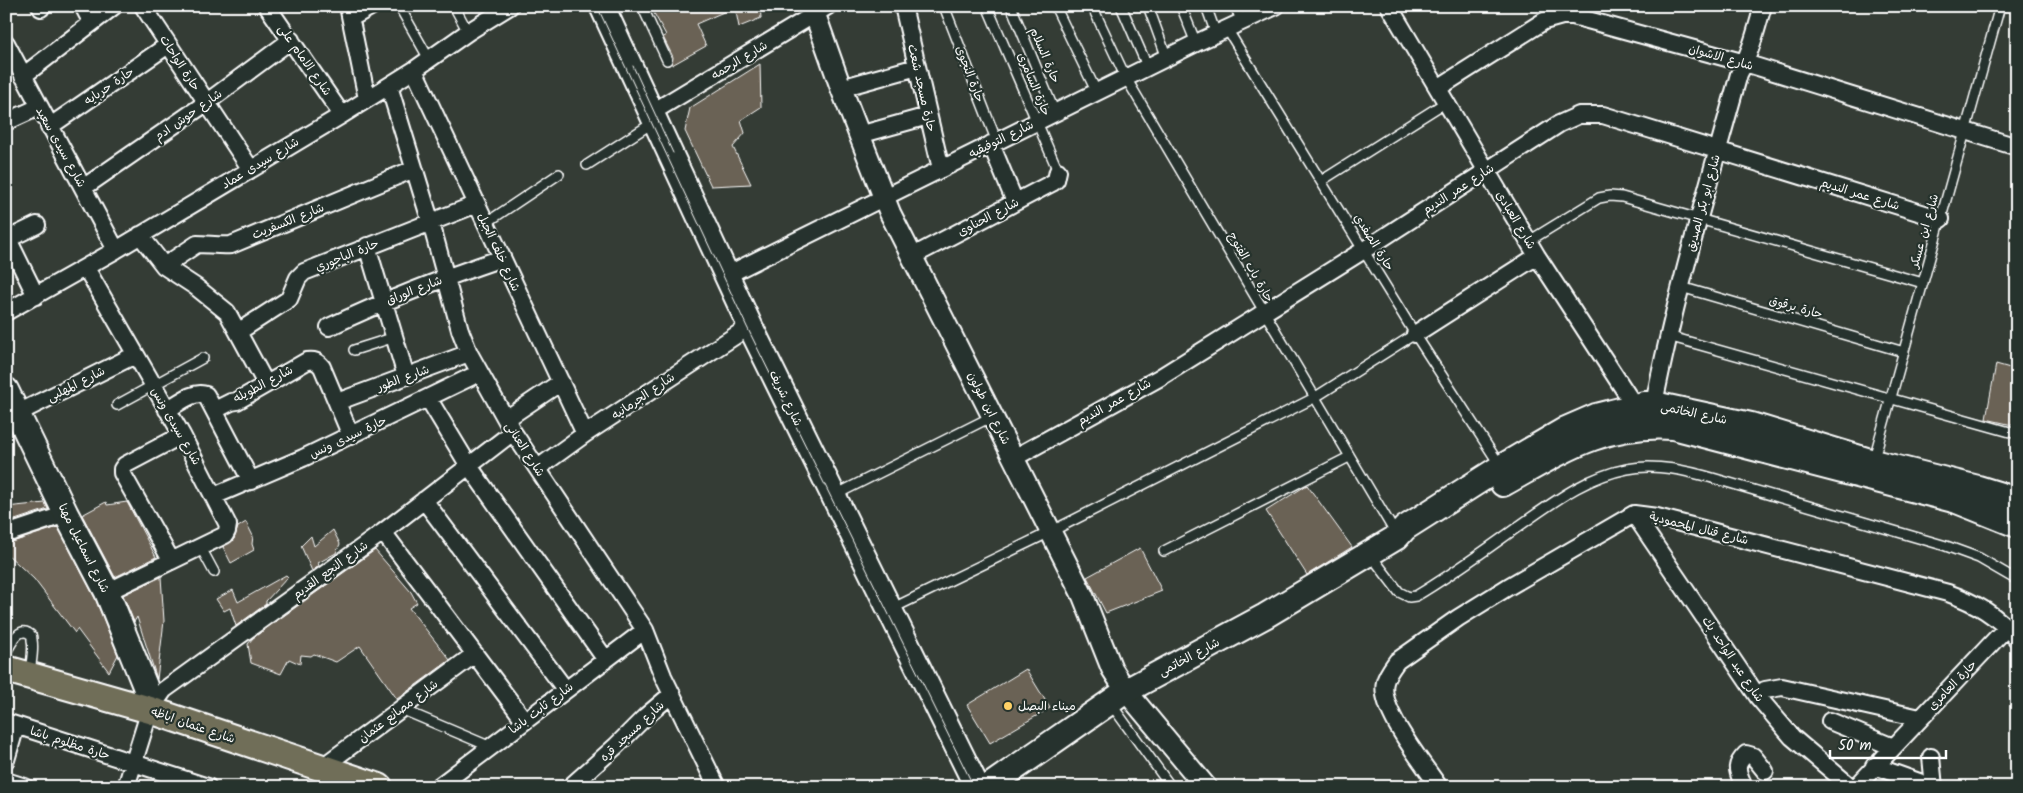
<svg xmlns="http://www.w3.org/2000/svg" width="2023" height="793" viewBox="0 0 2023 793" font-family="Kalam,'Playpen Sans Arabic',sans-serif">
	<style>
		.building { fill: #6b6254; stroke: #fff }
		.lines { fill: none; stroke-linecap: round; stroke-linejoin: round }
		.service-casing { stroke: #fff; stroke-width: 12 }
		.minor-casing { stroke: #fff; stroke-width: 20 }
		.tertiary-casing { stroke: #fff; stroke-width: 24 }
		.secondary-casing { stroke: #fff; stroke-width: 28 }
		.primary-casing { stroke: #fff; stroke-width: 30 }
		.service { stroke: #26332d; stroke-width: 9 }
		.minor { stroke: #26332d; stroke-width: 16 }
		.tertiary { stroke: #26332d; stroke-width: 20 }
		.secondary { stroke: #26332d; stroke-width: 24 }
		.primary { stroke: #706e59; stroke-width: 26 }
		.tram { stroke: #fff; stroke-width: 1 }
		.poi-dot { fill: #ffd166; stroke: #26332d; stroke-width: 2 }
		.labels { text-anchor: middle; stroke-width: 4.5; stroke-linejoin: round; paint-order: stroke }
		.street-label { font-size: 12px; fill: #fff; stroke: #26332d }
		.poi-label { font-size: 12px; fill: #fff; stroke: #26332d; text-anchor: start }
	</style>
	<rect width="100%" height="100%" fill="#343c35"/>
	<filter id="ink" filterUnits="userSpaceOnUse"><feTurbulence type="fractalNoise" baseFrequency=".02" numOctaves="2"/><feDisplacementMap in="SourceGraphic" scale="10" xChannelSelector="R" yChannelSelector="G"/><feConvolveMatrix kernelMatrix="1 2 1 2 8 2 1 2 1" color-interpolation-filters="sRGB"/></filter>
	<g filter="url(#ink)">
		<path class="building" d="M650,6H760L761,18L739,27L735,7L696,24L706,46L672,65L673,57L663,37L666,35Z
			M760,64L761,107L741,120L745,133L733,147L751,184L711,186L685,131L690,108Z
			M1996,364L2017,370V426L1986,419Z
			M1307,485L1352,547L1307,575L1266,511Z
			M106,502L107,505L127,502L156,557L115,577L82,515Z
			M45,503L48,509L6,523V507Z
			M246,522L253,536L252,544L254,550L231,563L223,547L234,539L238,527Z
			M58,527L95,598L118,655L109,672L77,629L75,633L34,579L6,553V544Z
			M333,530L340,544L336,553L318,563L319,566L312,571L301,546L311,536L314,546Z
			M1140,548L1162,591L1106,613L1087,577Z
			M375,550L411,592L417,603L409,608L450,660L397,699L360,646L336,662L314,654L311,656L301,655L300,664L289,659L281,674L251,663L248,644L253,638Z
			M286,575L288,577L266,601V604L236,626L230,608L224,611L216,599L233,590L238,602Z
			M161,577L164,621L157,679L137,617L134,622L123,595Z
			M1026,669L1050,708L990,743L967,705Z"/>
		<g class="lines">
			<defs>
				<path id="service" d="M399,6L429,59
					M454,6L468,32
					M642,6L667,60
					M944,6L997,142
					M987,6L1058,171
					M1011,6L1055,113
					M1055,6L1097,93
					M1092,6L1126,78L1397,536
					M1121,6L1148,68
					M1148,6L1167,58
					M1181,6L1196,43
					M1206,6L1216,34
					M1235,6L1242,22
					M1227,29L1415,334L1501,467
					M587,165L654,122
					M1321,181L1446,102
					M486,223L559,174
					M1529,241L1599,198L1610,196L1622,197L1923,283
					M1681,287L1904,352
					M1668,336L2017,434
					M354,350L395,337
					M117,405L203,358
					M1873,462L2000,6
					M835,495L993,416
					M200,546L214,572
					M1164,551L1349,457
					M1370,554L1399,592L1409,597L1416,596C1455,573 1492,545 1529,519C1559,498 1590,476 1627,469C1656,463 1688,471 1716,479L1946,546L1979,558L2017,580
					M891,609L1050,532L1314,398L1415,334
					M6,652C11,645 18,627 28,633C32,635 32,636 32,640C34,650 31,662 30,673
					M1111,704L1171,787
					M401,709L491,747"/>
				<path id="minor" d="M40,6L41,8
					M83,6L92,23
					M143,6L250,168
					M267,6L342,115
					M348,6L367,99
					M903,6L941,169
					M1389,6L1537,256L1634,405
					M351,18L372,6
					M6,43L116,250
					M414,70L585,434
					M23,76L114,6
					M389,86L431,223L460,330L469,353L513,432L645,630L663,676L717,787
					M841,88L917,67
					M1438,88L1544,21L1562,16H1573L1745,63L2017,147
					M651,113L828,6
					M6,122L39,107
					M49,127L168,45
					M859,135L928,116
					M991,144L1015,202
					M83,188L206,103L291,40
					M6,235L36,296
					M140,235L164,266L196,287L227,312L266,384
					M8,239L37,225
					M367,246L406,376
					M911,257L1052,183L1056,180L1058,171
					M164,266L197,244C208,244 220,246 231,245L414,169
					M86,268L182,435L228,525L227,531L225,535L107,592
					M727,275L1196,43L1276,6
					M6,312L116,250L342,115L414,70L468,32L510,6
					M329,327C386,300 443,278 502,258
					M238,332L289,299L298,278L304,272L477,204
					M1415,334L1537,256
					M428,398L469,466L606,660
					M337,402L469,353
					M1654,404C1676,292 1709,183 1739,74C1751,52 1756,30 1763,6
					M167,410C179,403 194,390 206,395L251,481
					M215,410L231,402L237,401L307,361C314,360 317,361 322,367L351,436
					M18,413L135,355
					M506,419L561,382
					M1014,458L1159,378L1364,250L1559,124L1579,115H1603L1941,219
					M538,468L585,434L750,326
					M214,496L303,458L479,373
					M424,500L565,689
					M1634,514L1758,697L1792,737L1851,787
					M383,532L525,721
					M6,534L66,514
					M171,560L122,473V469L125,465L182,435
					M1758,697L1765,690L1782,687L1920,718
					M1830,721L1893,747
					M6,722L208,787
					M1931,757L1934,787
					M6,760L16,726
					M1874,766L1933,787
					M321,768L475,654
					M6,781L25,787
					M126,787L150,710L164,690L383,532L513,432
					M438,787L645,630
					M570,787L616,746L646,716L672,694
					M1439,787C1424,764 1378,709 1385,682C1387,674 1392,668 1397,661L1458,618L1508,587L1634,514L1657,517L1948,593C1976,603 1997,615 2017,639
					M1744,787C1738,771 1733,767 1746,754L1753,756L1765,771
					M1856,787L2007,627"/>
				<path id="tertiary" d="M812,6L841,88L890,213L1083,596L1112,669L1126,691L1206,787"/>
				<path id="secondary" d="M602,6L750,326L977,787
					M6,390L66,514L107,592L145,686L150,710
					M1503,484C1561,452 1603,422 1673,427L1957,501L2017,525
					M988,787L1126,691L1265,616L1397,537L1405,528L1501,467L1566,429L1596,416L1644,404H1654L1751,425L1873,462L1978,488L2017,500"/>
				<path id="primary" d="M6,669L150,710L379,787"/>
			</defs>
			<use href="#service" class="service-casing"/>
			<use href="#minor" class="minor-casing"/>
			<use href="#tertiary" class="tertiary-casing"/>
			<use href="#secondary" class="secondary-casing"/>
			<use href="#primary" class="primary-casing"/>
			<use href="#service" class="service"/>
			<use href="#minor" class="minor"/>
			<use href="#tertiary" class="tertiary"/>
			<use href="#secondary" class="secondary"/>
			<use href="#primary" class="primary"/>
			<path class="tram" d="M597,6L747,327L974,787
				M633,66L673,153"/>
		</g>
	</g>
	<circle class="poi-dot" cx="1008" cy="706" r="5"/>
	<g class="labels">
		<g class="street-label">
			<text transform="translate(1045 55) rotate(67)" y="4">حارة السلام</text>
			<text transform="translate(1721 57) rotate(16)" y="4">شارع الاشوان</text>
			<text transform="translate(305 60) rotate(55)" y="4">شارع الامام على</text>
			<text transform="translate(739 60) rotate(-31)" y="4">شارع الرحمه</text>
			<text transform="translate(180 63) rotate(57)" y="4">حارة الواحات</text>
			<text transform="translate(970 74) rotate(69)" y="4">حارة النجوى</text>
			<text transform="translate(1034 84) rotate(67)" y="4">حارة السامرى</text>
			<text transform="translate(109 86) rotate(-34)" y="4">حارة حربايه</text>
			<text transform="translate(922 88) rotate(77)" y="4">حارة مسجد شعث</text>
			<text transform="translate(188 115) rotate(-35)" y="4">شارع حوش ادم</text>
			<text transform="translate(1001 139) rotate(-26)" y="4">شارع التوفيقيه</text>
			<text transform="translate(61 147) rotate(61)" y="4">شارع سيدى سعيد</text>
			<text transform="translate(260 163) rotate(-31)" y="4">شارع سيدى عماد</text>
			<text transform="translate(1458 189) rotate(-33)" y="4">شارع عمر النديم</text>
			<text transform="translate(1860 194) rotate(17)" y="4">شارع عمر النديم</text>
			<text transform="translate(1703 203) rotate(-75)" y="4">شارع ابو بكر الصديق</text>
			<text transform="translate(988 217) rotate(-28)" y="4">شارع الحناوى</text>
			<text transform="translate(1516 220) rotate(59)" y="4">شارع العبادى</text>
			<text transform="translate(288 221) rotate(-22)" y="4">شارع الكسفريت</text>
			<text transform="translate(1924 231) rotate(-74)" y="4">شارع ابن عسكر</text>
			<text transform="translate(1374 242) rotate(58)" y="4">حارة الصفدي</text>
			<text transform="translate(499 252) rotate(65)" y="4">شارع خلف الجبل</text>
			<text transform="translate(347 255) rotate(-22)" y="4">حارة الباجوري</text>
			<text transform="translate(1251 267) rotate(60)" y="4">حارة باب الفتوح</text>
			<text transform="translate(414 290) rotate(-21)" y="4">شارع الوراق</text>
			<text transform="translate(1796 307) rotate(16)" y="4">حارة برقوق</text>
			<text transform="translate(403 378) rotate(-20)" y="4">شارع الطور</text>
			<text transform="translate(76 384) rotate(-27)" y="4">شارع المهلبى</text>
			<text transform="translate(263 384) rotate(-28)" y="4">شارع الطويله</text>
			<text transform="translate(643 396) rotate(-34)" y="4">شارع الجرمانيه</text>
			<text transform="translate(786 398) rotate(64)" y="4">شارع شريف</text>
			<text transform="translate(1114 402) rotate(-29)" y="4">شارع عمر النديم</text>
			<text transform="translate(989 408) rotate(63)" y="4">شارع ابن طولون</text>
			<text transform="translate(1694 413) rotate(12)" y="4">شارع الخاتمى</text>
			<text transform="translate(176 426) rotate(60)" y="4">شارع سيدى ونس</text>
			<text transform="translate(348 437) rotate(-25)" y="4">حارة سيدى ونس</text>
			<text transform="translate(525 449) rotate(57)" y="4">شارع العنانى</text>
			<text transform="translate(1699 528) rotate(14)" y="4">شارع قنال المحمودية</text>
			<text transform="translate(84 548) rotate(63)" y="4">شارع اسماعيل مهنا</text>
			<text transform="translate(330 570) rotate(-36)" y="4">شارع النجع القديم</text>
			<text transform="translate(1189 657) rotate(-28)" y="4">شارع الخاتمى</text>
			<text transform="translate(1733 659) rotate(56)" y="4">شارع عبد الواحد بك</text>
			<text transform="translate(1952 685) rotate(-46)" y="4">حارة العامرى</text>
			<text transform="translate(541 708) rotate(-37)" y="4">شارع ثابت باشا</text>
			<text transform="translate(398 711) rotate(-37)" y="4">شارع مصانع عثمان</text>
			<text transform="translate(193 725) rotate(19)" y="4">شارع عثمان اباظه</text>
			<text transform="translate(632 731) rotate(-43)" y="4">شارع مسجد قره</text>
			<text transform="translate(70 743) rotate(18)" y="4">حارة مظلوم باشا</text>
		</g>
		<g class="poi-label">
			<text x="1018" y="710">ميناء البصل</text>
		</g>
	</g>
	<rect width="2023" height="793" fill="none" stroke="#26332d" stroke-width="25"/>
	<rect x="12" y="12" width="1998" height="768" fill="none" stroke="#fff" stroke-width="2" filter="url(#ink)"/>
	<path d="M1830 750v8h116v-8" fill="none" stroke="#ffffff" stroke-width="2.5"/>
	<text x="1838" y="750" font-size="15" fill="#ffffff" stroke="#26332d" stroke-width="4" paint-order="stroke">50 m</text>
</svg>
